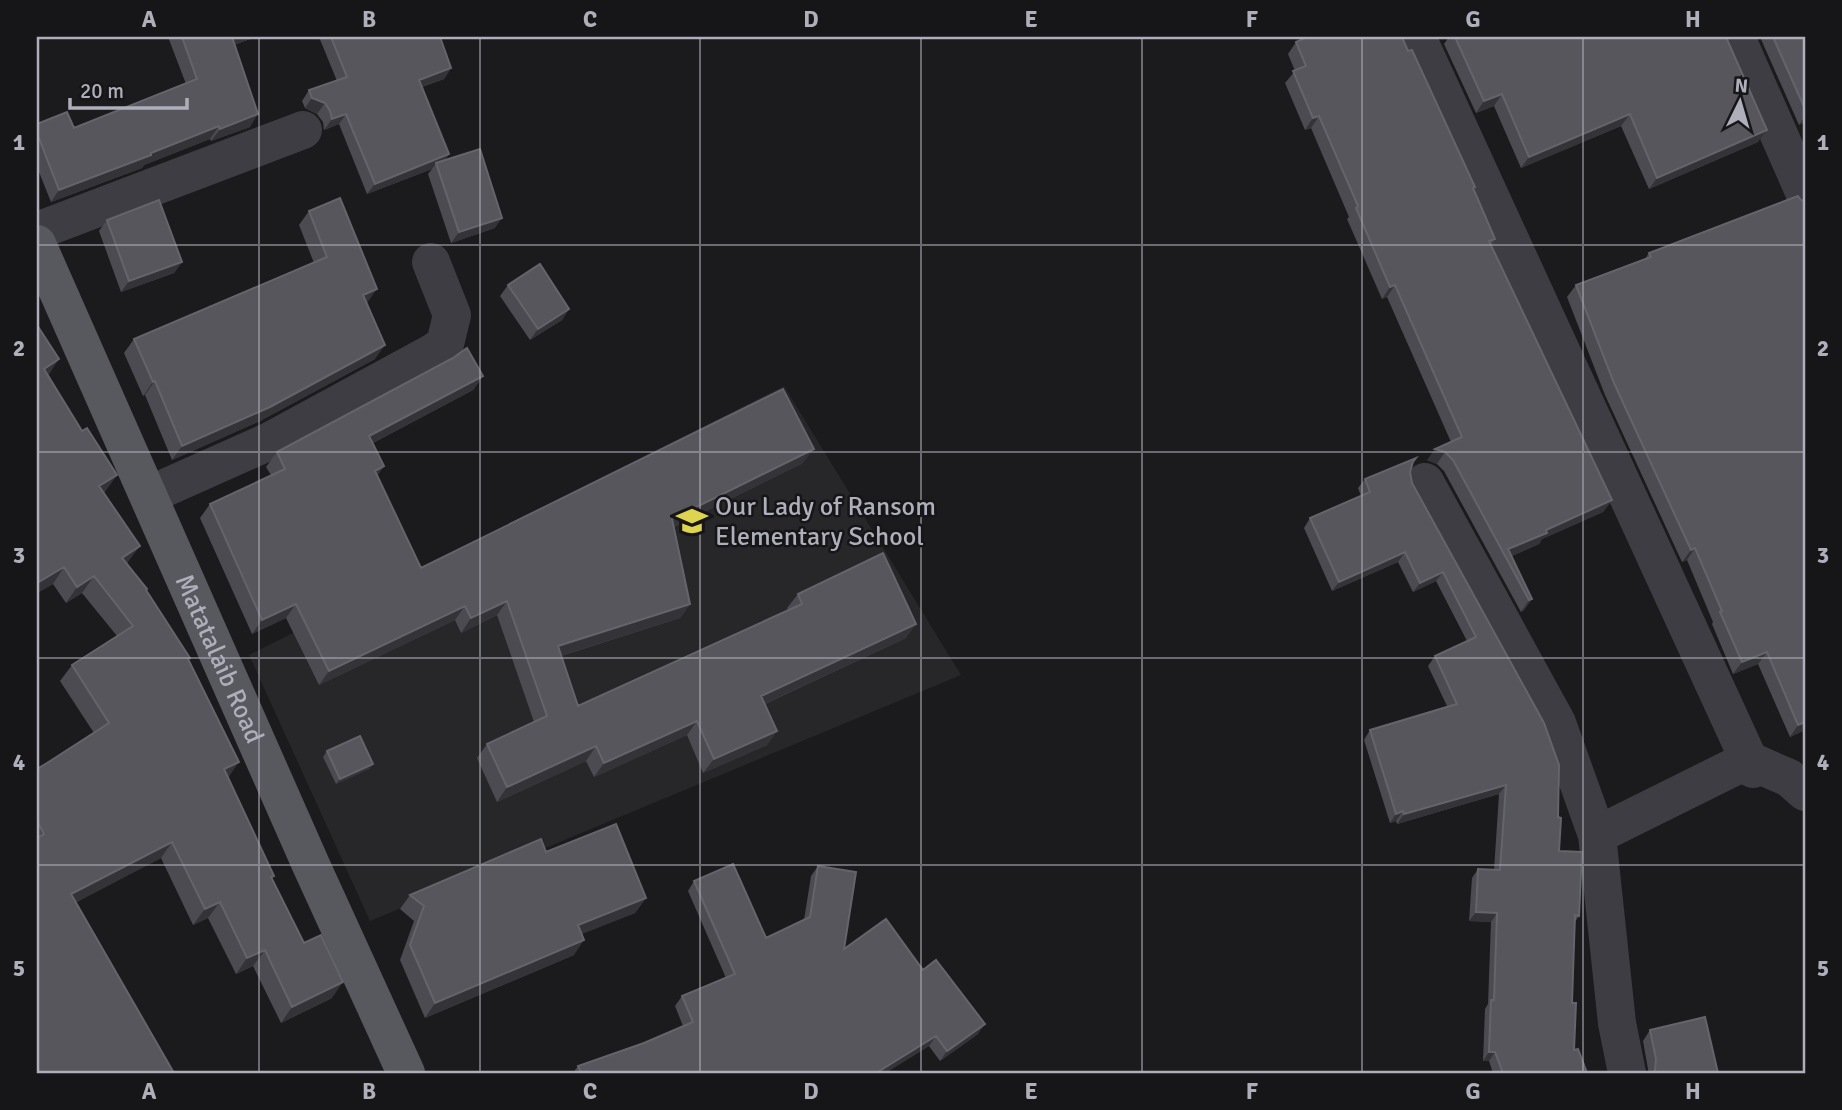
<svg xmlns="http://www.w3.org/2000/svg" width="1842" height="1110" viewBox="0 0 1842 1110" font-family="Signika,sans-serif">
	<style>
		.built { fill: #272629 }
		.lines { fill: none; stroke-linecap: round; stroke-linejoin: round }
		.street { stroke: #3e3d43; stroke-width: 38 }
		.primary { stroke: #58585f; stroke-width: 38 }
		.wall { fill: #4c4b51 }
		.shaded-wall { fill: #343337 }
		.building { fill: #57565c; stroke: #64646b; stroke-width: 2 }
		.grid { fill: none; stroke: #aeafba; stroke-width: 2; stroke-opacity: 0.55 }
		.labels { text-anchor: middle; stroke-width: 5; stroke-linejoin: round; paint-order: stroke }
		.poi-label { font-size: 26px; fill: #aeafba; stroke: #161517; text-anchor: start }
		.street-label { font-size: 26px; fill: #aeafba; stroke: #161517 }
		.neatline { fill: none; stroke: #aeafba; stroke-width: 2.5 }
		.grid-label { font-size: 23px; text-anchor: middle; font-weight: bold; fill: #aeafba }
	</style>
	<rect width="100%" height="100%" fill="#1b1a1c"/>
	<path class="built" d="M784,386L961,675L370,921L249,655Z"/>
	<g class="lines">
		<path class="street" d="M1417,37L1753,769
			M1736,37L1805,194
			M37,231L303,130
			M1425,482L1557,723L1597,835L1748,760L1789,778L1805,792
			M149,495L270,441L432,353L445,344L452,315L431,262
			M1597,835L1617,1023L1627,1073"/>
		<path class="primary" id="s1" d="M37,244L311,865L406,1073"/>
	</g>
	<path class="wall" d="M168,37H252L250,39L234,45L250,127L211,141L210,139L144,165L142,168L51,202L37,167V124L74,128L186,84Z
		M319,37H440L451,68L444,79L422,87L449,154L445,160L495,228L451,243L428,174L432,169L367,194L339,124L324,130L323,122L317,114L305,108L302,101L309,90L337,81Z
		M1449,37H1726L1758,142L1649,189L1621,126L1521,168L1494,106L1476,113L1444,44Z
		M1760,37H1805V122L1799,125Z
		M1296,42L1408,51L1474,189L1495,239L1491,245L1612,500L1603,512L1542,539L1539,544L1512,556L1532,599L1524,610L1521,612L1444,471L1437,464L1427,460L1451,442L1387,297L1382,299L1347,219L1349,217L1311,128L1305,130L1285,83L1295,71L1288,54Z
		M1801,200L1805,730L1790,737L1758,664L1733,674L1712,624L1713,622L1687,560L1682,562L1605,395L1567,297L1576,285L1645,259L1649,253Z
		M309,211L367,303L375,359L260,421L172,460L145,395L143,396L124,353L134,339L314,263L299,225Z
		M107,220L182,262L174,273L121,292L99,231Z
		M508,285L569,309L562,320L530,340L500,296Z
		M37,326L48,376L82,431L117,475L104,492L128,562L127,563L146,590L190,658L189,660L228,778L274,876L272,879L332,998L281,1023L253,966L236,974L208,918L193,925L161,858L76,902L37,1073V769L47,763L94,733L60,681L72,665L117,636L82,593L66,603L53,584L37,593Z
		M453,358L483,376L473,390L373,443L384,466L377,476L421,568L803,463L674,527L690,604L680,618L561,656L578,706L788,610L787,608L798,594L906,638L765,704L777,731L767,745L703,773L687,735L594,777L586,761L497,802L477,758L487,744L534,722L497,615L461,633L455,620L319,685L286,618L252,634L200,518L210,504L271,475L266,467L277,452Z
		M1412,464L1410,472L1412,483L1558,817L1559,851L1579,916L1575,922L1572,1003L1574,1050L1587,1073H1493L1489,1061H1483L1485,1009L1488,1004L1491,922L1469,921L1472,878L1478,869L1494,870L1499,794L1397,824L1396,821L1390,823L1364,740L1370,730L1447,706L1428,666L1435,656L1467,641L1436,581L1413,592L1398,562L1332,591L1304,528L1310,518L1361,496L1358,488L1365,479Z
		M327,751L373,764L369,769L336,784L323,757Z
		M546,852L646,898L635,913L581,934L574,955L425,1018L400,960L414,921L400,909L410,895Z
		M818,866L844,949L923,970L978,1034L940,1061L929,1046L885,1073H573L578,1066L644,1043L683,1026L675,1006L682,996L726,978L688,891L694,881L766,938L804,920L811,876Z
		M1650,1030L1718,1073H1648V1069L1643,1041Z"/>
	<path class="shaded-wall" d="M231,37H252L250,39L222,49Z
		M451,68L444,79L412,90L419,80Z
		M1502,94L1494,106L1476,113L1484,101Z
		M312,98L325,103L317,114L305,108Z
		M258,114L250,127L211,141L220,129Z
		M346,114L339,124L324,130L332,119Z
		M1630,114L1621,126L1521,168L1529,157Z
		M1319,116L1311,128L1305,130L1313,118Z
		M1805,116V122L1799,125Z
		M219,126L210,139L144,165L142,168L51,202L59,190Z
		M1767,130L1758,142L1649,189L1657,178Z
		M449,154L442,165L436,163L432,169L367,194L375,184Z
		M502,218L495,228L451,243L459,232Z
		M182,262L174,273L121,292L129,281Z
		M1395,285L1387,297L1382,299L1390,287Z
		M377,289L367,303L363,295Z
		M569,309L562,320L530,340L538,329Z
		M385,345L375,359L260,421L172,460L182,446Z
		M59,359L48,376L44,369Z
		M483,376L473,390L359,450L369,436Z
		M155,381L145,395L143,396L153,382Z
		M814,449L803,463L662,533L672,519Z
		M1435,449L1445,452L1437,464L1427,460Z
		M384,466L374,480L375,471Z
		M117,475L105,492L88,502L99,486Z
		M1612,500L1603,512L1542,539L1539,544L1507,558L1508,549L1546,530Z
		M140,546L128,562L111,574L122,558Z
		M1695,548L1687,560L1682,562L1691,550Z
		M1405,552L1398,562L1332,591L1339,582Z
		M64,567L53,584L37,593V583Z
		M1443,572L1436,581L1413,592L1420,583Z
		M94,576L82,593L66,603L77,587Z
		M1532,599L1524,610L1521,612L1529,600Z
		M507,601L497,615L461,633L471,618Z
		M296,604L286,618L252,634L262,620Z
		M690,604L680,618L547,660L558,646Z
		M465,606L455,620L319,685L329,671Z
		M916,624L906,638L751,710L761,696Z
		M1767,652L1758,664L1733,674L1742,662Z
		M697,721L687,735L594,777L604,763Z
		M1805,722V730L1790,737L1798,725Z
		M777,731L767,745L703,773L714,759Z
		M596,746L586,761L497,802L507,787Z
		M239,762L228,778L224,769Z
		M373,764L369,769L336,784L340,779Z
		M1506,785L1499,794L1397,824L1404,814Z
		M1403,811L1396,821L1390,823L1396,814Z
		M172,842L161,858L60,911L71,894Z
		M646,898L635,913L567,940L578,925Z
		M220,902L208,918L193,925L205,909Z
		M1476,912L1497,913L1491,922L1469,921Z
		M584,940L574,955L425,1018L435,1003Z
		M265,950L253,966L236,974L247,958Z
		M343,982L332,998L281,1023L292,1007Z
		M985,1024L978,1034L940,1061L947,1051Z
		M936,1036L929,1046L885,1073H876Z
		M1489,1052H1495L1489,1061H1483Z"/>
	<path class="building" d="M182,37H232L258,114L220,129L219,126L151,153V155L59,190L37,133V124L67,112L74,128L197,79Z
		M331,37H440L451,68L419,80L449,154L375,184L346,114L332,119L330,111L325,103L312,98L309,90L347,77Z
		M1307,37H1402L1408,51L1412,50L1475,187L1473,188L1495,239L1489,241L1612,500L1546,530L1547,533L1508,549L1532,599L1529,600L1453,460L1445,452L1435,449L1462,437L1395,285L1390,287L1356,208L1358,206L1319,116L1313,118L1293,71L1306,66L1296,42Z
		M1455,37H1726L1767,130L1657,178L1630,114L1529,157L1502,94L1484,101Z
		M1773,37H1805V109Z
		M480,149L502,218L459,232L436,163Z
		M1798,196L1801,200L1805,201V722L1798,725L1767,652L1742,662L1720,612L1722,611L1695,548L1691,550L1614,383L1576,285L1651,257L1649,253Z
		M340,198L377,289L363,295L385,345L270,407L182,446L155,381L153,382L134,339L327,257L309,211Z
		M159,200L182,262L129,281L107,220Z
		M540,264L569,309L538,329L508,285Z
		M37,325L59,359L44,369L82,431L87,428L117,475L99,486L140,546L122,558L147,589L146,590L190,658L188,659L239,762L224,769L274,876L271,877L304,943L321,935L343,982L292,1007L265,950L247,958L220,902L205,909L172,842L71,894L174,1073H37V838L44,834L37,821V769L47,763L109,723L72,665L133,626L94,576L77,587L64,567L37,583Z
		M467,348L483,376L369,436L384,466L375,471L421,568L783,389L814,449L672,519L690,604L558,646L578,706L802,604L798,594L883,553L916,624L761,696L777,731L714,759L697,721L604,763L596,746L507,787L487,744L547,716L507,601L471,618L465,606L329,671L296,604L262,620L210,504L285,469L277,452L453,358Z
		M1416,458L1413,462L1410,472L1412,483L1544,723L1559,765L1558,817L1561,818L1559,851L1582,852L1579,916L1575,915L1572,1003H1576L1574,1050L1578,1049L1587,1073H1503L1495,1052H1489L1491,1000H1494L1497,913L1476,912L1478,869L1500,870L1506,785L1404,814L1403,811L1396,814L1370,730L1457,704L1435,656L1476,637L1443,572L1420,583L1405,552L1339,582L1310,518L1370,492L1365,479Z
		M360,736L373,764L340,779L327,751Z
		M616,824L646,898L578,925L584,940L435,1003L410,945L424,906L410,895L541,839L546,852Z
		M733,864L766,938L810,917L818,866L856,872L844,949L886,919L923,970L936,960L985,1024L947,1051L936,1036L876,1073H581L578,1066L644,1043L693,1022L682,996L735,974L694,881Z
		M1705,1017L1718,1073H1652L1655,1070L1656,1059L1650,1030Z"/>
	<path class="grid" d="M259,37V1073M480,37V1073M700,37V1073M921,37V1073M1142,37V1073M1362,37V1073M1583,37V1073M37,245H1805M37,452H1805M37,658H1805M37,865H1805"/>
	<defs>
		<symbol id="school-bare" viewBox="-9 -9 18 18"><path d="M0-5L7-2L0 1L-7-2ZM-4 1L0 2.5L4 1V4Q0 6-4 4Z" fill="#dfd44f" stroke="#161517" stroke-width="2.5" paint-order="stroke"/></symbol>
	</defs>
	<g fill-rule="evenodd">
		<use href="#school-bare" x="670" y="499" width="44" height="44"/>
	</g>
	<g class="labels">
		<g class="poi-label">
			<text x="715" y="515">Our Lady of Ransom<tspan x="715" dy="30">Elementary School</tspan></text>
		</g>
		<g class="street-label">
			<text dy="9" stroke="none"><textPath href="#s1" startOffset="453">Matatalaib Road</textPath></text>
		</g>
	</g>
	<rect width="1842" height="1110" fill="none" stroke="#161517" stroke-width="77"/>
	<g transform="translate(1740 102) rotate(5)" stroke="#161517" stroke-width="5" paint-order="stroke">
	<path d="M0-5L12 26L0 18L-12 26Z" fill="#aeafba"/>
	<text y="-10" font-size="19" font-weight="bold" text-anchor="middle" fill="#aeafba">N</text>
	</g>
	<path d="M70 98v10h117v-10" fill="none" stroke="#aeafba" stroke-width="3.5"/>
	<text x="80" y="98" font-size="21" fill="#aeafba" stroke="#161517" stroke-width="5" paint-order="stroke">20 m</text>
	<rect x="38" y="38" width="1766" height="1034" class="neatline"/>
	<g class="grid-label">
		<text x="149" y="27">A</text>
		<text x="369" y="27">B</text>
		<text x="590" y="27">C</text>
		<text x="811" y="27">D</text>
		<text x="1031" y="27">E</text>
		<text x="1252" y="27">F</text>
		<text x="1473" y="27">G</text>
		<text x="1693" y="27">H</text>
		<text x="19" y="150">1</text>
		<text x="1823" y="150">1</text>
		<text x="19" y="356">2</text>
		<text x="1823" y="356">2</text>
		<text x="19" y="563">3</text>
		<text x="1823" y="563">3</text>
		<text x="19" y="770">4</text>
		<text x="1823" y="770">4</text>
		<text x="19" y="976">5</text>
		<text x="1823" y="976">5</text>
		<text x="149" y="1099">A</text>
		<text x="369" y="1099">B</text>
		<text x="590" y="1099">C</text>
		<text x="811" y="1099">D</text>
		<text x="1031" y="1099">E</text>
		<text x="1252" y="1099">F</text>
		<text x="1473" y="1099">G</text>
		<text x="1693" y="1099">H</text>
	</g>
</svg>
